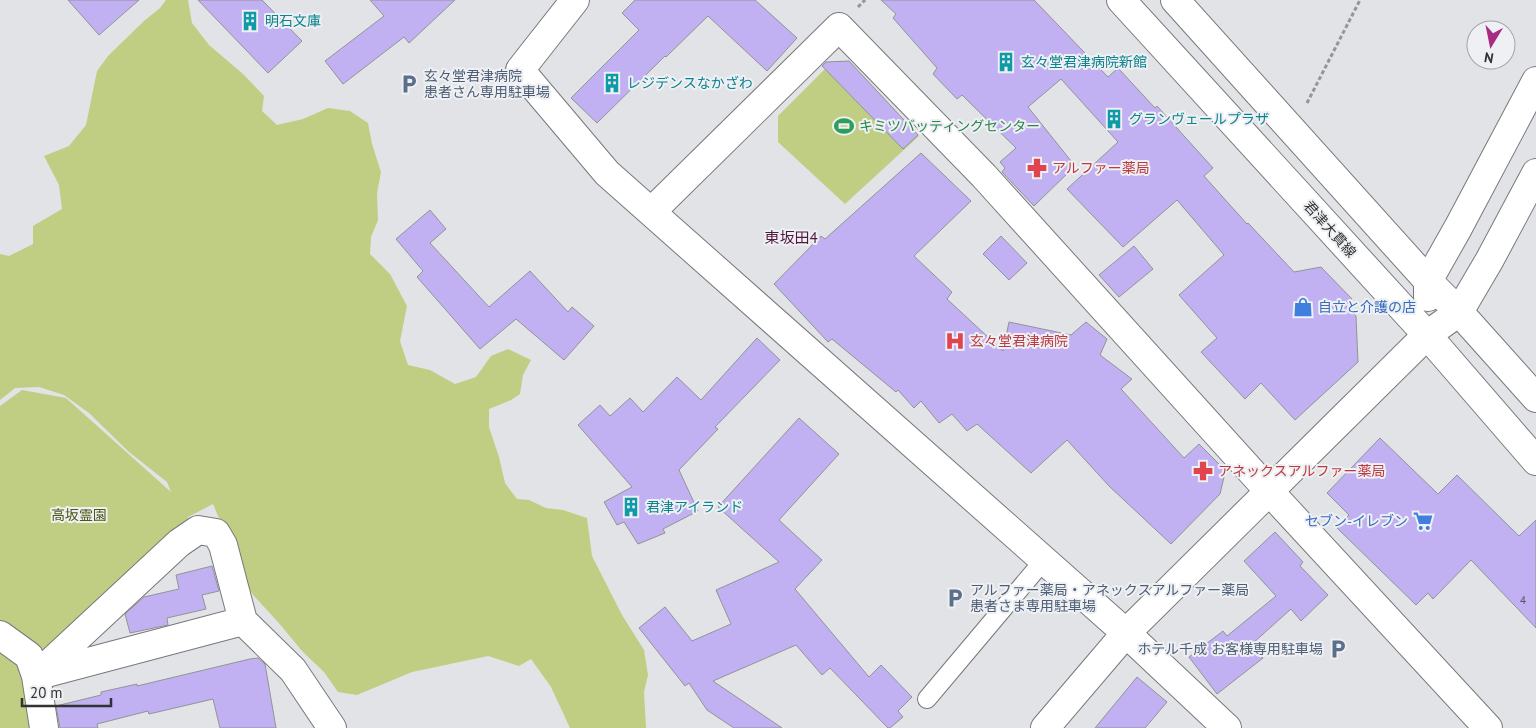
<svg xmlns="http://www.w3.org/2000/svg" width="1536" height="728" viewBox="0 0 1536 728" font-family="'PT Sans','Noto Sans JP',sans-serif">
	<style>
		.green { fill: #bfce82 }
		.building { fill: #c1b1f3; stroke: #939396 }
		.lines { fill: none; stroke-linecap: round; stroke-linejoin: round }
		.lane-casing { stroke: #78797c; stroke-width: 20 }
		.street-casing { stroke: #78797c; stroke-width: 30 }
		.secondary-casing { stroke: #78797c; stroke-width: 30 }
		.path { stroke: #939597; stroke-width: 3; stroke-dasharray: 4 2.5; stroke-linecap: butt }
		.lane { stroke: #fff; stroke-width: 18 }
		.street { stroke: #fff; stroke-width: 28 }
		.secondary { stroke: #fff; stroke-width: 28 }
		.labels { text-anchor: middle; stroke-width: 4; stroke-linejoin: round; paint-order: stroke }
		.number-label { font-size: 11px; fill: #555263 }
		.culture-label { font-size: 14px; fill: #0d838f; stroke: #eef0f3; text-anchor: start }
		.service-label { font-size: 14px; fill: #4e5e75; stroke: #eef0f3; text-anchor: start }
		.leisure-label { font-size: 14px; fill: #27864d; stroke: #eef0f3; text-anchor: start }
		.health-label { font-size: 14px; fill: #be3a42; stroke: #eef0f3; text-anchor: start }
		.street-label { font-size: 14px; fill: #313233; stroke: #eef0f3 }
		.shop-label { font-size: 14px; fill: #366cbe; stroke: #eef0f3; text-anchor: start }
		.park-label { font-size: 14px; fill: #4d5614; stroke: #eef0f3 }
		.neighbourhood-label { font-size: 15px; fill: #521840; stroke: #eef0f3 }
	</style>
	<rect width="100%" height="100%" fill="#e1e3e6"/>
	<path class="green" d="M166,0H188L192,23L209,45L243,74L264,96L262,111L277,125L303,119L328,108L350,111L368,123L372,144L381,172L377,193L378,220L371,237L370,254L390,274L407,306L400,341L408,365L430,370L455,384L476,377L491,356L508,349L531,360L523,375L520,394L511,400L489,409V427L499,457L505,483L517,499L529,500L546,508L563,510L587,518L592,556L622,615L644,650L648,675L644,692L646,728H570L551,687L531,659L519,666L488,656L412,672L357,695L338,692L324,672L302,651L278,622L254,596L236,569L229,542L213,504L188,517L187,524L42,656L0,627V406L22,390L66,398L171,492L167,482L129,452L89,413L64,395L39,387L15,388L0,400V254L9,256L33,244V226L62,209L59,185L44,156L69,146L86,125L97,71L108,56L144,21L160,8Z
		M835,61H849L919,136L845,204L778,142V116L825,69Z
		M0,640L19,660L33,728H0Z"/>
	<path class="building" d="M68,0H139L99,35Z
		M198,0H262L302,41L268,73Z
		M370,0H455L409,43L404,37L343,84L325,61L384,16Z
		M635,0H755L797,38L767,71L708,16L666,57L665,56L597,123L571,98L639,30L622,13Z
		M881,0H1034L1108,77L1118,68L1155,108L1157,106L1213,168L1204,176L1247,224L1248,223L1294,272L1321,267L1352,299L1345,305L1356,316L1358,362L1295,420L1261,383L1245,399L1201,352L1217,338L1179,295L1224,255L1177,200L1123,247L1067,189L1118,142L1061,79L1028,107L1075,166L1034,206L1002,172L1005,168L1000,162L1016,148L962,95L957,99L933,74L937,68L893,18L896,14Z
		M849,61L918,135L903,149L822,66L826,62Z
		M921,153L971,201L914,256L952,292L947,299L1003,351L1009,322L1071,335L1086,322L1107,339L1100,355L1132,379L1121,389L1184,458L1199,444L1220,465L1224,472V477L1220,494L1171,544L1109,486L1067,440L1031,473L977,424L967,431L952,414L939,423L921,401L914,408L898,390L896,392L832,339L828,342L774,284L821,236L825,239Z
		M430,210L446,229L430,243L489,307L530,271L568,312L572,307L594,326L564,360L516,319L480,349L417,277L423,271L396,239Z
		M1001,236L1027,263L1009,280L983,254Z
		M1134,246L1153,269L1119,297L1099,275Z
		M757,338L780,360L715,427L718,429L679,470L698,511L663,529L665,533L638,544L624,522L617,525L604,502L632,487L578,425L600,405L610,416L630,398L643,412L677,377L701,400Z
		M799,418L839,454L779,520L822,560L795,589L869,677L881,665L912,697L898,711L903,717L890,728H888L830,668L822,675L796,645L713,681L782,728H734L707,710L689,683L685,686L639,628L665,607L692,641L731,624L716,590L779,562L718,507Z
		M1380,438L1438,494L1457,475L1519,536L1536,520V628L1471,560L1433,599L1428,593L1416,605L1337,528L1349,515L1327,493Z
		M1275,532L1303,562L1300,566L1328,595L1301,621L1291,609L1252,644L1263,658L1217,694L1189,657L1223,631L1227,636L1276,596L1244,561Z
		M212,566L219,591L202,595L206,609L167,618L168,625L130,633L125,614L144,597L179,589L176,575Z
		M258,658L265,664L276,728H220L213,699L149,714L148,711L97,724L98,728H60L56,706L101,695V692L137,684V686L250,659Z
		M1137,677L1167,702L1145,728H1095Z"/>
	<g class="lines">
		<defs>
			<path id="lane" d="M927,699L1044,560"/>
			<path id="street" d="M575,0L520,70L607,173L1126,633L1227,728
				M651,212L839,27L984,176L1269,491L1488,728
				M0,635L29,656L36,676L44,728
				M39,675L243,621
				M36,676L179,543L198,530L216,533L223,545L243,621L293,670L332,728"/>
			<path id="secondary" d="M1121,0L1427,335L1536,461
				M1175,0L1428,281L1459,312L1536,398
				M1428,297V281L1458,228L1536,81
				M1045,728L1126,633L1427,335L1459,312L1489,261L1536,173"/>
		</defs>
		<use href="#lane" class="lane-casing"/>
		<use href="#street" class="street-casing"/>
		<use href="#secondary" class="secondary-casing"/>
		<path class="path" d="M858,7L865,0
			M1307,103L1360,0"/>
		<use href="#lane" class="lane"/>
		<use href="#street" class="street"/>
		<use href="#secondary" class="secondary"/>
	</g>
	<defs>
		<symbol id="building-bare" viewBox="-9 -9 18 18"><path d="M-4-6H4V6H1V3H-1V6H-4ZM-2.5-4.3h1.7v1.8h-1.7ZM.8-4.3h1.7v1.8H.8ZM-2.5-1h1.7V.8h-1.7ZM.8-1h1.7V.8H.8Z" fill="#0f9aa8" stroke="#eef0f3" stroke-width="2.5" paint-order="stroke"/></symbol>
		<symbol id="parking-bare" viewBox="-9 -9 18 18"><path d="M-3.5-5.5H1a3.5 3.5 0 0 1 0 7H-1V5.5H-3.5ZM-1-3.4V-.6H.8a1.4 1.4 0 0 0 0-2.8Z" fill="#5c6f8a" stroke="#eef0f3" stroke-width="2.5" paint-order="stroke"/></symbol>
		<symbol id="stadium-bare" viewBox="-9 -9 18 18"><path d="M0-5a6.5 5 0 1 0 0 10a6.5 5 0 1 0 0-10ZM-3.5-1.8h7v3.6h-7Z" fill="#2e9e5b" stroke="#eef0f3" stroke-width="2.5" paint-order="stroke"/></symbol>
		<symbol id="pharmacy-bare" viewBox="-9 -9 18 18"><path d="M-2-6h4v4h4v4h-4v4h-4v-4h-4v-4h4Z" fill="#e0444e" stroke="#eef0f3" stroke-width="2.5" paint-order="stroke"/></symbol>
		<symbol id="shop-bare" viewBox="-9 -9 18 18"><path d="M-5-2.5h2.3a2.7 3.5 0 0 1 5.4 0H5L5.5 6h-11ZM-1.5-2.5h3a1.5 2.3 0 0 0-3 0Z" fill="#3f7fe0" stroke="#eef0f3" stroke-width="2.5" paint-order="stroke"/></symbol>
		<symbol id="hospital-bare" viewBox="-9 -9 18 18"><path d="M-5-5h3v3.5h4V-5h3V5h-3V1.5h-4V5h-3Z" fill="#e0444e" stroke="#eef0f3" stroke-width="2.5" paint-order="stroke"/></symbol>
		<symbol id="supermarket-bare" viewBox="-9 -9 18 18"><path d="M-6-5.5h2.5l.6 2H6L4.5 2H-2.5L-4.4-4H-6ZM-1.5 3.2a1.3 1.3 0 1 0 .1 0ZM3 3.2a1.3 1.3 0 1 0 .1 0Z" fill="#3f7fe0" stroke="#eef0f3" stroke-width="2.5" paint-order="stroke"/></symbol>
	</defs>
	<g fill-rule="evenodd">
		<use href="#building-bare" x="236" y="7" width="28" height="28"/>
		<use href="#building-bare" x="992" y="48" width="28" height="28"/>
		<use href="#building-bare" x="598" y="69" width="28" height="28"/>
		<use href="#parking-bare" x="395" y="70" width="28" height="28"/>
		<use href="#building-bare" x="1100" y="105" width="28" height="28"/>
		<use href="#stadium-bare" x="830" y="112" width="28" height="28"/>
		<use href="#pharmacy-bare" x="1023" y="154" width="28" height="28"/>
		<use href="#shop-bare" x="1289" y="293" width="28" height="28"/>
		<use href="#hospital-bare" x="941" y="327" width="28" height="28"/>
		<use href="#pharmacy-bare" x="1189" y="457" width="28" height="28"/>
		<use href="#building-bare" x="617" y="493" width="28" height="28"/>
		<use href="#supermarket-bare" x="1409" y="507" width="28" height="28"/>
		<use href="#parking-bare" x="941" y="584" width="28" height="28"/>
		<use href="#parking-bare" x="1324" y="635" width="28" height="28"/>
	</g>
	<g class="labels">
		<g class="number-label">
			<text x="1523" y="604">4</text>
		</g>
		<g class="culture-label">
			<text x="265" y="26">明石文庫</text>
			<text x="1021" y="67">玄々堂君津病院新館</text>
			<text x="627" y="88">レジデンスなかざわ</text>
			<text x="1129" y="124">グランヴェールプラザ</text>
			<text x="646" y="512">君津アイランド</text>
		</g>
		<g class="service-label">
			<text x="424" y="81">玄々堂君津病院<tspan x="424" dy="16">患者さん専用駐車場</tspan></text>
			<text x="970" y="595">アルファー薬局・アネックスアルファー薬局<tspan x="970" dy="16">患者さま専用駐車場</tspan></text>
			<text x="1323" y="654" text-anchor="end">ホテル千成 お客様専用駐車場</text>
		</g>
		<g class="leisure-label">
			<text x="859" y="131">キミツバッティングセンター</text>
		</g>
		<g class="health-label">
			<text x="1052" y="173">アルファー薬局</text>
			<text x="970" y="346">玄々堂君津病院</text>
			<text x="1218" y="476">アネックスアルファー薬局</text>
		</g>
		<g class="street-label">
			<text transform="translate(1330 229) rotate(48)" y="5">君津大貫線</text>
		</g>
		<g class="shop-label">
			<text x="1318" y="312">自立と介護の店</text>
			<text x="1408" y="526" text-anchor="end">セブン-イレブン</text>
		</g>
		<g class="park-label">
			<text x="79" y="520">高坂霊園</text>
		</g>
		<g class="neighbourhood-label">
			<text x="791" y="243">東坂田4</text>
		</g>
	</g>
	<g transform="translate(1491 45) rotate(190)"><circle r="24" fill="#eef0f3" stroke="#a2a4a6"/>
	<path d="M0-4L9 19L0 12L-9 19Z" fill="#a62d82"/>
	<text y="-8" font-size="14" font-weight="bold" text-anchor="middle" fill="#313233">N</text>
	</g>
	<path d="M22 698v8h89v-8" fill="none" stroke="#313233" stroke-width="2.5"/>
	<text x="30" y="698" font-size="15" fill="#313233" stroke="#eef0f3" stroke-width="4" paint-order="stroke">20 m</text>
</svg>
